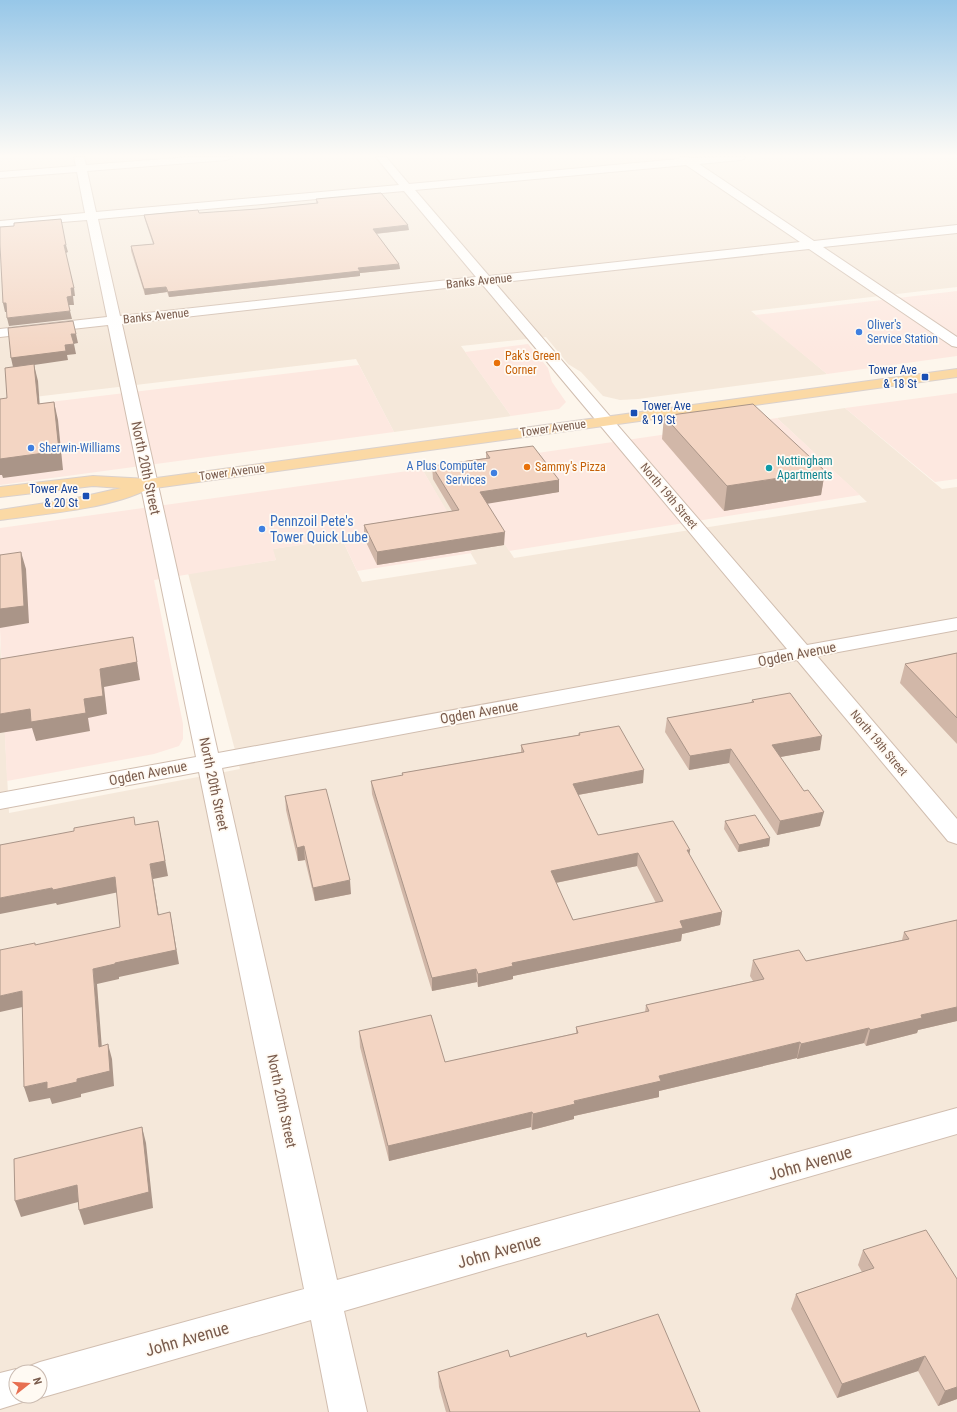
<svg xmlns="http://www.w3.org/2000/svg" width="957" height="1412" viewBox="0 0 957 1412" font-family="'Roboto Condensed',sans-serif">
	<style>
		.residential { fill: #f5e8da; fill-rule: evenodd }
		.commercial { fill: #fde8e0 }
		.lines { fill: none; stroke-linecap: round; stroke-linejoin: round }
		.street-casing { stroke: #d1beb0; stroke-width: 2 }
		.primary-casing { stroke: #dad1cd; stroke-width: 2 }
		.street { fill: #fff; fill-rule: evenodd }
		.primary { fill: #fbd9a5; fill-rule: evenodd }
		.wall { fill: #d1b7a8; fill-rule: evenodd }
		.shaded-wall { fill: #aa9588 }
		.building { fill: #f3d5c3; stroke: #aa9588; fill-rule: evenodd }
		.shop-dot { fill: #3f7fe0; stroke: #fffaf3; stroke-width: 1.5 }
		.food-dot { fill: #e8710a; stroke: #fffaf3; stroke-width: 1.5 }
		.transit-dot { fill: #1a4fb4; stroke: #fffaf3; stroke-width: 1.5 }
		.culture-dot { fill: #0f9aa8; stroke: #fffaf3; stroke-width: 1.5 }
		.labels { text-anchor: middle; stroke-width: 3.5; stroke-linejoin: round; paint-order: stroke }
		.far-street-label { font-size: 12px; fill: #7a5c4d; stroke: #fffaf3 }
		.far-shop-label { font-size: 12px; fill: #366cbe; stroke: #fffaf3; text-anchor: start }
		.far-food-label { font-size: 12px; fill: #c56008; stroke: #fffaf3; text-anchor: start }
		.far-transit-label { font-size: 12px; fill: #164399; stroke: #fffaf3; text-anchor: end }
		.far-culture-label { font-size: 12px; fill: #0d838f; stroke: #fffaf3; text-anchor: start }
		.street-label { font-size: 14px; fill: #7a5c4d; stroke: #fffaf3 }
		.shop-label { font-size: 14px; fill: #366cbe; stroke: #fffaf3; text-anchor: start }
		.near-street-label { font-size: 17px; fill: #7a5c4d; stroke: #fffaf3 }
	</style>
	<rect width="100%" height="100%" fill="#fdf6ec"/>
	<path class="residential" d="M0,157H673L685,165L773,157H957V287L751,311L827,374L638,399L620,400L603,396L581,372L568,364L546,337L461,346L511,416L394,432L356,359L0,401Z
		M845,408L942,489L957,487V1412H0V639L9,813L240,769L188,573L276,560L272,549L342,539L362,582L477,564L422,469L454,465L514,558L867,502L777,418ZM16,1372H40V1396H16Z"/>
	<path class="commercial" d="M957,291V356L827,374L755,315Z
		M528,344L548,368L552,382L566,402L559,409L511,416L465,352Z
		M359,365L394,432L0,485V408Z
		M957,393V479L935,482L845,408Z
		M777,418L860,495L509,551L454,465Z
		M422,469L472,553L357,571L342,539L273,549L276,560L154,580L183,724V739L179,746L154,754L7,781L0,628V528Z"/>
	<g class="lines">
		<defs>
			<path id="street" d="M74,157H84L86,165L191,157H232L227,160L87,171L96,212L399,185L376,157H386L409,184L679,159V157H688L690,158L745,157L744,159L740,160L699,164L814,241L957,225V233L823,247L957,337V347L952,346L809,249L495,283L807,645L957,618V630L817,656L957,819V844L948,841L797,660L222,768L337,1280L957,1108V1134L344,1311L367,1412H329L311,1320L40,1398L35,1396H40V1372H25L27,1367L40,1362L304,1289L199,772L0,809V793L196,757L108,325L0,337V329L107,317L87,220L0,227V221L85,213L77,172L0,178V172L76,166ZM686,165L800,242L489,276L415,190ZM404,191L476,277L120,316L98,219ZM482,284L787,649L218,753L122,324Z
				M16,1369L24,1372H16V1396H31L29,1400L0,1409V1373Z"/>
			<path id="primary" d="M957,369V377L148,489C109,509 44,514 0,520V510L72,499L121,488L93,486L0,497V487L93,476L149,479Z"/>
		</defs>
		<use href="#street" class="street-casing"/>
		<use href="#primary" class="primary-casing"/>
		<use href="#street" class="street"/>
		<use href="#primary" class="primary"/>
	</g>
	<path class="wall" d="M316,199L409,230L376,234L399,264L400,269L360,273V276L169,297L167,292L145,295L131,251V246L153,244L145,220L144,215L199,213L257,209L316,203Z
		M664,416L825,471L821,495L724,511L662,439Z
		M486,452L559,480V492L487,503L504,545L377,565L364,538V525L452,511L433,479L432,466L486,458Z
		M957,653V744L900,683L905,664Z
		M752,700L820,750L780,757L820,826L777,835L729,763L689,770L665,732L667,718L751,703Z
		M579,733L643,783L578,795L598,835L690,850L689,855L722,912L720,925L682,934L681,941L513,976V979L478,987L477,982L432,991L372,794L371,781L402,776V773L521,752V745L578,735ZM637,866L656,903L573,920L556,883Z
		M285,796L351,894L315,901L305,860L298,861L286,810Z
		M725,821L770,838L769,846L738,852L724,829Z
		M957,920V1021L918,1030L917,1033L866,1046L864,1043L797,1059V1058L659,1091V1097L574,1116V1119L532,1130L531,1127L389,1161L360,1047L359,1031L445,1062L576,1033V1027L645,1012L646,1005L753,981L750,976L753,960L806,961L902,940L904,932Z
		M863,1250L957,1279V1399L938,1406L918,1371L837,1398L791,1309L796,1294L862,1272L858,1265Z
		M587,1337L700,1412H446L439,1387L438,1372L510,1357Z"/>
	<path class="shaded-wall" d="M408,225L409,230L373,234V229Z
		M64,245H66L68,252L66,253Z
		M399,264L400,269L360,273V276L169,297L168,292L358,268Z
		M166,287L167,292L145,295L144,289Z
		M71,288H74L75,296H73L74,305H68L67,297Z
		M3,303H6L8,312H5Z
		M70,311L72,319L9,326L7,318Z
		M71,334H76L78,343L73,344Z
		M74,344L76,354L67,355L68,360L34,365L38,381L41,422L13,367L11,358L65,345Z
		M54,402L58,420L63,470L3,478L2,475H0V459Z
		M825,471L821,495L724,511L727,486Z
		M559,480V492L480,505V492Z
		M505,532L504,545L377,565V552Z
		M21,552L26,569L29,623L0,628V609Z
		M133,637L140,680L104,687L107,714L88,718L90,731L36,741L32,728L0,733V714L84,699L100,669Z
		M822,736L820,750L769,759L772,745Z
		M731,749L729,763L689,770L690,756Z
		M644,770L643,783L572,796L573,784Z
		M824,812L820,826L777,835L780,821Z
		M158,821L168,876L153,879L161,930L158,915L150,864Z
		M770,838L769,846L738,852L739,845Z
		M304,846L305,860L298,861L297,848Z
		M687,850H690L688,863Z
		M638,853L637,866L550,884L551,871Z
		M115,877L119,892L57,905L56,903L0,914V898L52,888Z
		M350,880L351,894L315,901L313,888Z
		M170,912L179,964L119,977V979L97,984L103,1062L99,1047L93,969L115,963Z
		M722,912L720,925L682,934L681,941L513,976V979L478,987V974L512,963L680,921Z
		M476,969L477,982L432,991V978Z
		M22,991L27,1006L0,1012V996Z
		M957,1007V1021L918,1030L917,1033L866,1046L870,1030L921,1015Z
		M869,1028L864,1043L797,1059L801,1044Z
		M800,1042L797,1058L659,1091V1097L574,1116V1119L532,1130L533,1114L659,1076Z
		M108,1044L112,1059L114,1086L81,1094V1097L52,1104L50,1098L29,1102L24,1087L47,1082L77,1079Z
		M532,1112L531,1127L389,1161L388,1146Z
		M142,1127L146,1143L153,1208L84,1225L79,1210Z
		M77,1185L82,1201L21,1217L15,1201Z
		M925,1356L918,1371L837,1398L842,1384Z
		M957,1387V1399L938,1406L945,1391Z"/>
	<path class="building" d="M381,193L408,225L373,229L399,264L358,268L360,271L168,292L166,287L144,289L131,246L154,244L144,215L198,210L199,213L257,209L318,203L316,199Z
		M61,219L66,245H64L74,288H71L72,296L67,297L70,311L7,318L6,303H3L0,245V227L14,226V223Z
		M73,321L76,334H71L74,344L65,345L66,351L11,358L8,328Z
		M34,364L38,404L54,402L59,451L0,459V399L7,398L5,368Z
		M753,404L825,471L727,486L664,416Z
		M533,446L559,480L480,492L505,532L377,552L364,525L459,510L432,466L490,458L486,452Z
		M21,552L24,606L0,609V555Z
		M133,637L137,662L100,669L103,696L84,699L86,713L31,722L30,709L0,714V659Z
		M957,653V718L905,664Z
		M790,693L822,736L772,745L804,791L808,790L824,812L780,821L731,749L690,756L667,718L754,702L752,700Z
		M619,726L644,770L573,784L598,835L673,821L690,850H687L722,912L680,921L683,928L512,963L513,966L478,974L476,969L432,978L371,781L403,775L402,773L524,752L521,745L580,735L579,733ZM638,853L663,901L573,920L551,871Z
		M326,789L350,880L313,888L304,846L297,848L285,796Z
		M755,815L770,838L739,845L725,821Z
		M134,817L135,825L158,821L165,861L150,864L158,915L170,912L176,950L115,963V964L93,969L99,1047L108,1044L110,1071L77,1079V1082L47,1089V1082L24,1087L22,991L0,996V950L35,943V945L120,927L115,877L53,890L52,888L0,898V845L74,831V828Z
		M957,920V1007L921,1015L922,1018L870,1030L869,1028L801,1044L800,1042L659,1076L661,1081L574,1101L575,1104L533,1114L532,1112L388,1146L359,1031L431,1015L445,1062L578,1033L576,1027L649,1011L646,1005L764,979L753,960L799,950L806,961L909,939L904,932Z
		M142,1127L149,1192L79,1210L77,1185L15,1201L14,1159Z
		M926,1230L957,1279V1387L945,1391L925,1356L842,1384L796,1294L874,1268L863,1250Z
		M658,1314L700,1412H450L438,1372L508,1350L510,1357L586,1333L587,1337Z"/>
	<linearGradient id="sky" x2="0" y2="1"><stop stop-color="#97c7e8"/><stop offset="0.44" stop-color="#fefbf6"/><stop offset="1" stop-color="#fefbf6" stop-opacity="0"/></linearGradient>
	<rect width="957" height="354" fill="url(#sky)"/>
	<g class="shop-dot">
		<circle cx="859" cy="332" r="4"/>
		<circle cx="31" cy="448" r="4"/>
		<circle cx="494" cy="473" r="4"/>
		<circle cx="262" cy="529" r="4"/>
	</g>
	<g class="food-dot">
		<circle cx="497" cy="363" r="4"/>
		<circle cx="527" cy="467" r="4"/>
	</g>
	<g class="transit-dot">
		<rect x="921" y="373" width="8" height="8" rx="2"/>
		<rect x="630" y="409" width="8" height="8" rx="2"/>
		<rect x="82" y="492" width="8" height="8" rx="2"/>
	</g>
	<circle class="culture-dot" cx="769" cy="468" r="4"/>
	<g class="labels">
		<g class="far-street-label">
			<text transform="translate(479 281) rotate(-6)" y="4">Banks Avenue</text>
			<text transform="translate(156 316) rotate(-6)" y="4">Banks Avenue</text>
			<text transform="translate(553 428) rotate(-8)" y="4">Tower Avenue</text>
			<text transform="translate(232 472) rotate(-8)" y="4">Tower Avenue</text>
			<text transform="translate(669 496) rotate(50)" y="4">North 19th Street</text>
			<text transform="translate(879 743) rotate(50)" y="4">North 19th Street</text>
		</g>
		<g class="far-shop-label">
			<text x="867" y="329">Oliver's<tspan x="867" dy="14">Service Station</tspan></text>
			<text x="39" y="452">Sherwin-Williams</text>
			<text x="486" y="470" text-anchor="end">A Plus Computer<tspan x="486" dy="14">Services</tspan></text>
		</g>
		<g class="far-food-label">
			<text x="505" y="360">Pak's Green<tspan x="505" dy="14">Corner</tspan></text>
			<text x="535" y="471">Sammy's Pizza</text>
		</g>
		<g class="far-transit-label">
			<text x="917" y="374">Tower Ave<tspan x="917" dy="14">&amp; 18 St</tspan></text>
			<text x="642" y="410" text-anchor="start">Tower Ave<tspan x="642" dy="14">&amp; 19 St</tspan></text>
			<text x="78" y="493">Tower Ave<tspan x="78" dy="14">&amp; 20 St</tspan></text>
		</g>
		<g class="far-culture-label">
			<text x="777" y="465">Nottingham<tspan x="777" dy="14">Apartments</tspan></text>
		</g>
		<g class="street-label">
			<text transform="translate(146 468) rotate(78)" y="5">North 20th Street</text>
			<text transform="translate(797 654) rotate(-11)" y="5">Ogden Avenue</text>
			<text transform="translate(479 712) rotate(-10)" y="5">Ogden Avenue</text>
			<text transform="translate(148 773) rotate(-11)" y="5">Ogden Avenue</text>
			<text transform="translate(214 784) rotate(78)" y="5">North 20th Street</text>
			<text transform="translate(282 1101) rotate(78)" y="5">North 20th Street</text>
		</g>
		<g class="shop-label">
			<text x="270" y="526">Pennzoil Pete's<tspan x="270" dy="16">Tower Quick Lube</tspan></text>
		</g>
		<g class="near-street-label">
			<text transform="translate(810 1163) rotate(-16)" y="6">John Avenue</text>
			<text transform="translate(499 1251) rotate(-16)" y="6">John Avenue</text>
			<text transform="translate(187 1339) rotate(-16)" y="6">John Avenue</text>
		</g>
	</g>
	<g transform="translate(28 1384) rotate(73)"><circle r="19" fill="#fffaf3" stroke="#cabbb1"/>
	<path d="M0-3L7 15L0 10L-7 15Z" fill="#e76f51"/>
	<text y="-6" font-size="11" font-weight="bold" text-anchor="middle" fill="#7a5c4d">N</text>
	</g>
</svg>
